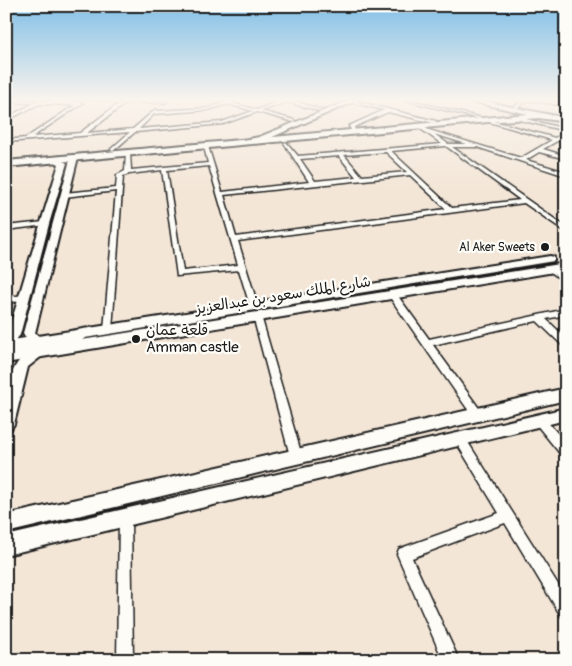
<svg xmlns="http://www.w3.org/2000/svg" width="572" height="666" viewBox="0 0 572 666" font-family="Pangolin,'Playpen Sans Arabic',sans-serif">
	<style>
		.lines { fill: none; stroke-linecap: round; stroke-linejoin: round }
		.street-casing { stroke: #1c1c1c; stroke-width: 3 }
		.secondary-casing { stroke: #1c1c1c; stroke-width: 4 }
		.primary-casing { stroke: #1c1c1c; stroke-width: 4 }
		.highway-casing { stroke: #1c1c1c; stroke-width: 4 }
		.street { fill: #fdfcf7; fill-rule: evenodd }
		.secondary { fill: #fdfcf7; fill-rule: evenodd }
		.primary { fill: #fdfcf7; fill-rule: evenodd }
		.highway { fill: #fdfcf7; fill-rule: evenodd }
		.poi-dot { fill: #1c1c1c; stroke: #fdfcf7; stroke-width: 2 }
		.labels { text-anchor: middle; stroke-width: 4.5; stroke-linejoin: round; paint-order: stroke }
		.far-poi-label { font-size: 12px; fill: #1c1c1c; stroke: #fdfcf7; text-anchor: end }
		.street-label { font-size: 15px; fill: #1c1c1c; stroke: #fdfcf7 }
		.poi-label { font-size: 15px; fill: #1c1c1c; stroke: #fdfcf7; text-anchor: start }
	</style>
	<rect width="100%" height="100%" fill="#f3e6d7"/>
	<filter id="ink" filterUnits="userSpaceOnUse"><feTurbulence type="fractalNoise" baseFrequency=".02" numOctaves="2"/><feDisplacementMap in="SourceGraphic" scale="10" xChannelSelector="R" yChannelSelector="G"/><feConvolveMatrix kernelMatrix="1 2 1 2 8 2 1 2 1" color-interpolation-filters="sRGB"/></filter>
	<g filter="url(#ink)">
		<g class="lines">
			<defs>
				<path id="street" d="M86,99H130L167,102L165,103L127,102L87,133L133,129L156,109L158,110L157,111L208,108L224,103L213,99L228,101L241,99L232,103L257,110L284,99H293L291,100L322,110L320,111L287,102L261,111L294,120V122L257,112L223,124L135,132L113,151L111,150V149L130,132L6,142V140L26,138L75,105L39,104L6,121V118L34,103L6,102V100L81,102L83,103L32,137L80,133L122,101ZM228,104L253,111L222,122L139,129L154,114L208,110Z
					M401,99H406L482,118L480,119Z
					M525,99H534L566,104V106L528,100L517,108H515V106Z
					M351,100L436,121V122L434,123L388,112L354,127L355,130H351L349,126L384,110L350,102Z
					M522,118L566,129V131L520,120Z
					M486,119L555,138L566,132V135L560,139L566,140V143L557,141L543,149L566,156V159L539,152L526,160L566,172V176L477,147H452L566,227V232L524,203L238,241L258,306L254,309L250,306L239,270L177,276L162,170L129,174L123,176L112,330L108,333L104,330L116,191L64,197L61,195L64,193L116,188L117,175L125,171L126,152L130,153L131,170L208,163L204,147L208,146L222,192L309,182L284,143L286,142L298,156L442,144L418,127L420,125L429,130L521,158L552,140L486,121ZM434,134L467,144H448ZM445,146H446L520,200L452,208L391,151ZM386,152L407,172L362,176L344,155ZM339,156L356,177L315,181L300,159ZM209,166L238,265L183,271L167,170ZM410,175L446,209L236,237L224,195Z
					M44,222L46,223V225L6,230V226Z
					M548,266H554L566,277V283L548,270Z
					M392,291L395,292L429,339L566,309V315L546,319L566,338V347L563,346L537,321L433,345L481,411L482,414L481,417L477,418L473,417L389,296L388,294Z
					M25,295L28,296L29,298L28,300L6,303V297Z
					M257,313L261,316L302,456L300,460L296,461L292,460L290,456L253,316Z
					M540,416L544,418L566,443V457L562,456L536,424L535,421L536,418Z
					M460,434L464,436L566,597V618L561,616L505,523L412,558L459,660H443L397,554L399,549L404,547L499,513L456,442L455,439L456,436Z
					M125,512L129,514L131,518L133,660H117L119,518L121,514Z"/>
				<path id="secondary" d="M78,155L85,157L77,161L35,333L43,339L80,332L86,337L80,342L44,348L47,352L28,367L14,424L11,429L6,430C6,404 4,365 31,351L6,362V349L28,342L23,333L70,160Z
					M55,158L67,163L49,224L20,335L11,346L6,348C6,331 15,313 19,296C32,252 45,208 59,164L51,160Z
					M566,388V400L6,533V515Z
					M566,408V420L6,555V536Z"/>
				<path id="primary" d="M353,99H360L263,141L244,143L240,141L259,137Z
					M550,256L554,257V261L6,351V341Z
					M566,263V270L6,363V352Z"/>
				<path id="highway" d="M461,99H473L566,118V122L539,118L488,122L6,167V161L528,114Z"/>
			</defs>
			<use href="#street" class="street-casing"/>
			<use href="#secondary" class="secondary-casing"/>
			<use href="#primary" class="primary-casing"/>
			<use href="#highway" class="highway-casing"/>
			<use href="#street" class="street"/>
			<use href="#secondary" class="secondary"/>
			<use href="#primary" class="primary"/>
			<use href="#highway" class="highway"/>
		</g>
	</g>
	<linearGradient id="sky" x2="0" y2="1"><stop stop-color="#80bfe7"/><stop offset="0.52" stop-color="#faf4ed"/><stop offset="1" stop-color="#faf4ed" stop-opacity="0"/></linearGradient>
	<rect width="572" height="192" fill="url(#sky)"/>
	<g class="poi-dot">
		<circle cx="545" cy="247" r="5"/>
		<circle cx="136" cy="339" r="5"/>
	</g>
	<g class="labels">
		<g class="far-poi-label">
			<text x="535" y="251">Al Aker Sweets</text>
		</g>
		<g class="street-label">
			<text transform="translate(283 295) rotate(-9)" y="5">شارع الملك سعود بن عبدالعزيز</text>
		</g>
		<g class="poi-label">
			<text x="146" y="335">قلعة عمان<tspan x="146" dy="17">Amman castle</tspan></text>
		</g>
	</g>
	<rect width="572" height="666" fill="none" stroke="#fdfcf7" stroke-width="25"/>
	<rect x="12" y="12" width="547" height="641" fill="none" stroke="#1c1c1c" stroke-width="2" filter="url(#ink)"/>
</svg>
